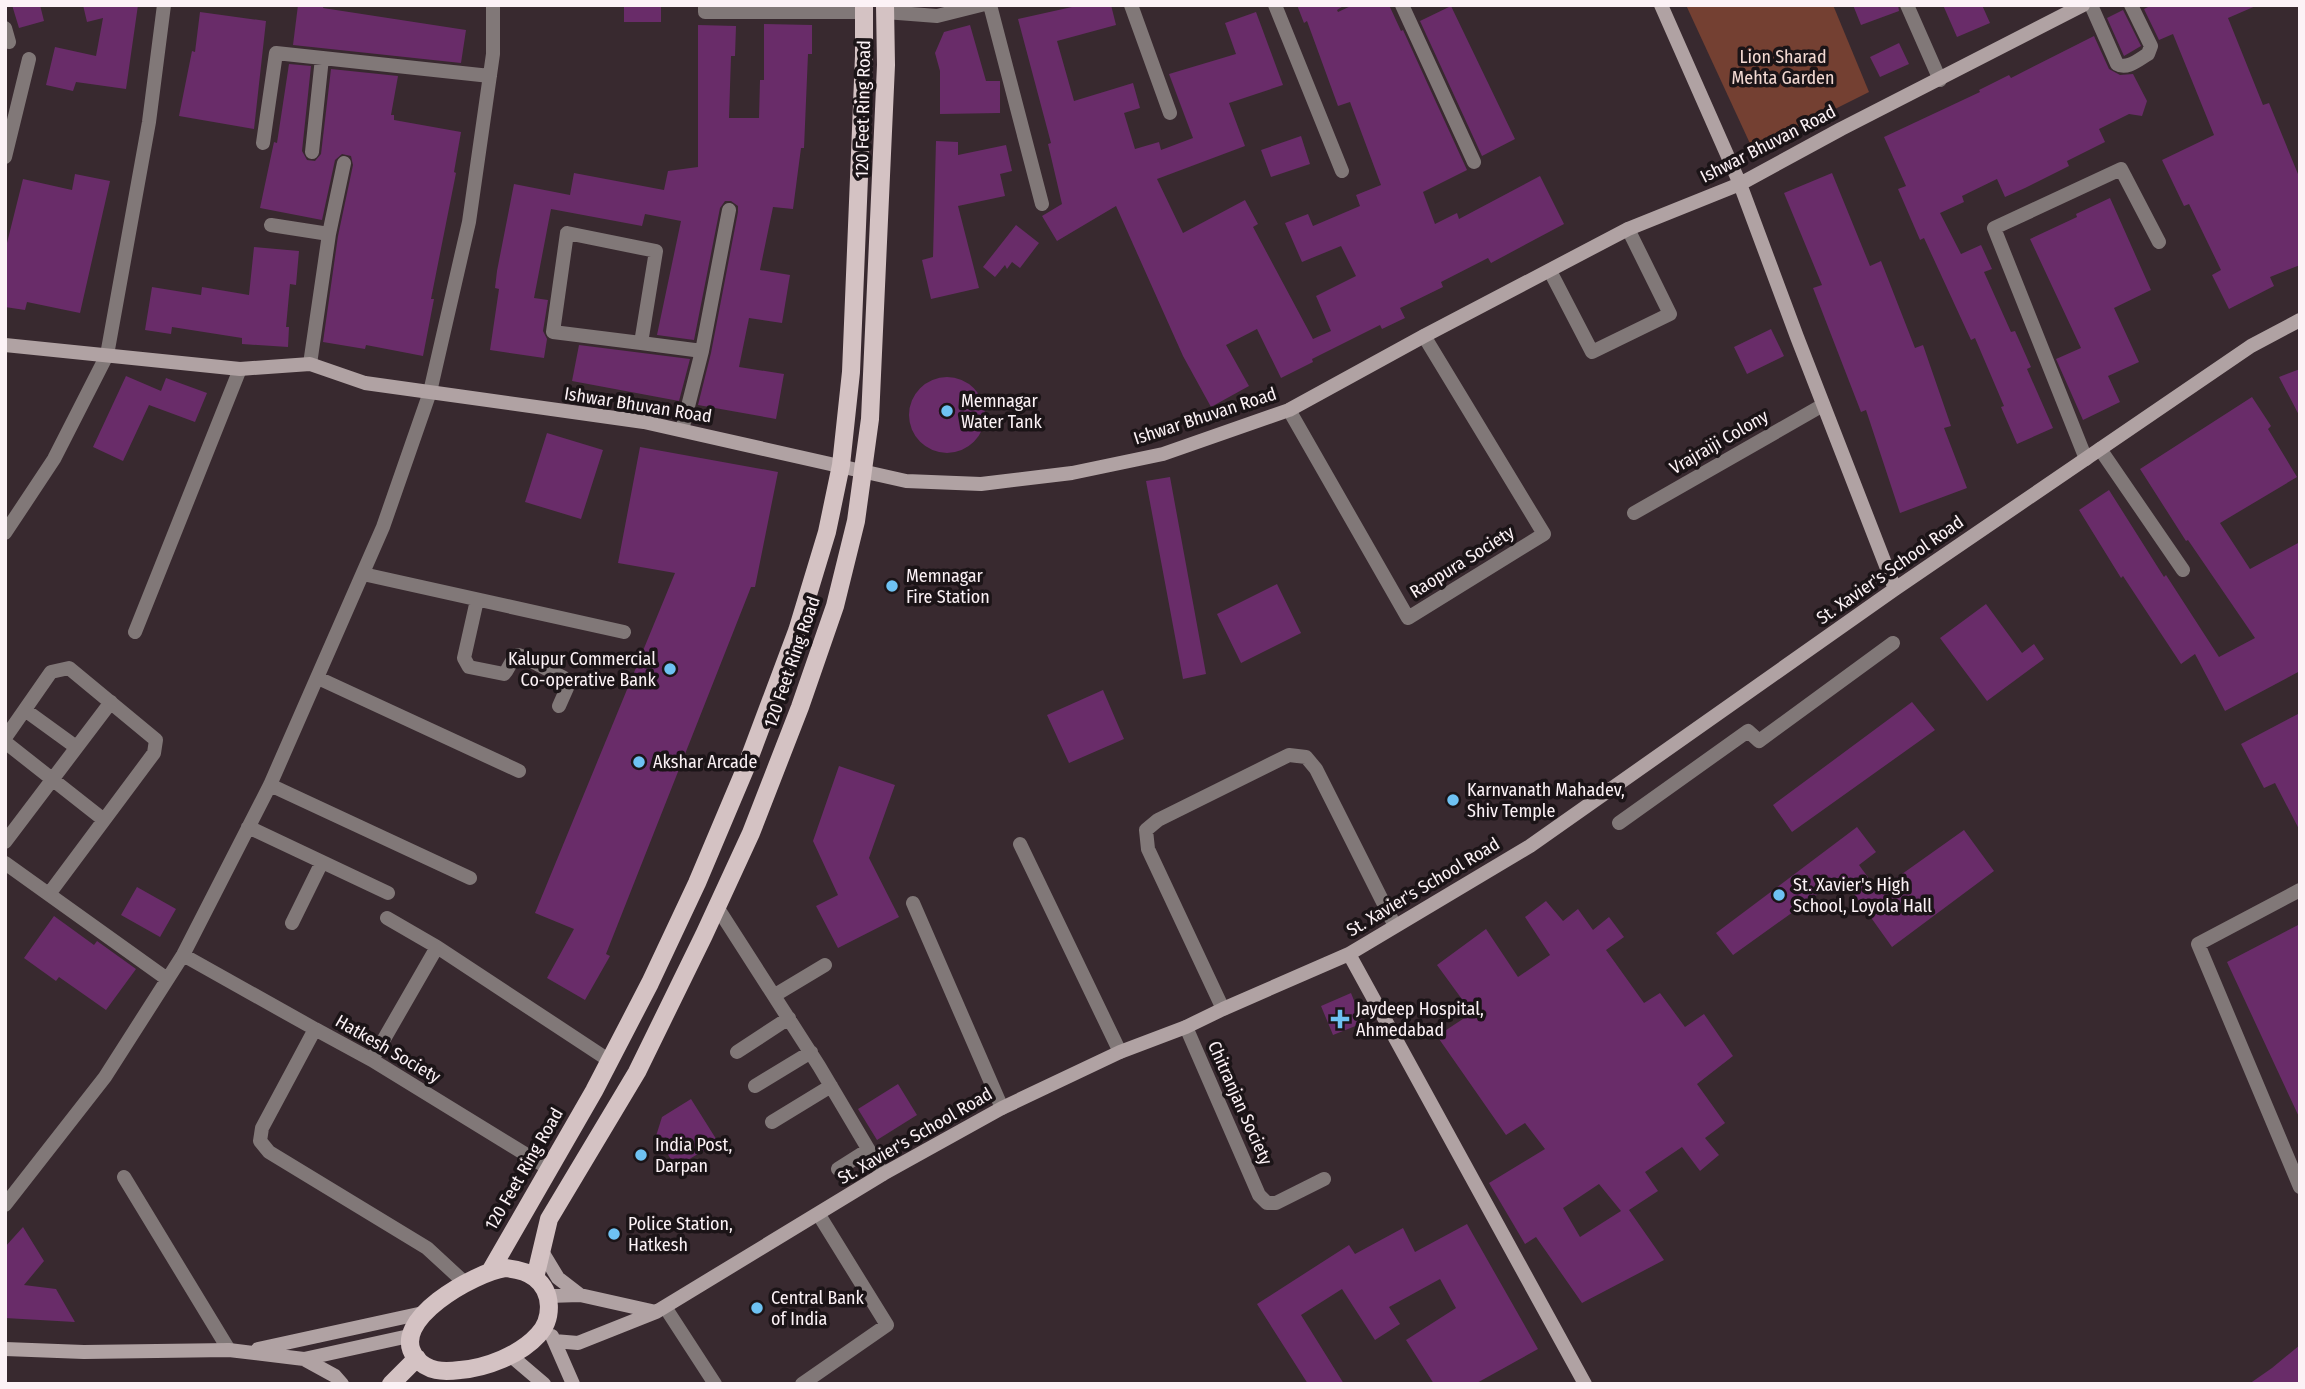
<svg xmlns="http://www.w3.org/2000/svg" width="2305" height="1389" viewBox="0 0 2305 1389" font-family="'Fira Sans Condensed',sans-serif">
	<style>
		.green { fill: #744032 }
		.building { fill: #692c69; fill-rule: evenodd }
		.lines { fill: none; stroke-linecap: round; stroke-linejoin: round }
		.street { stroke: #817878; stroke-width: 14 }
		.secondary { stroke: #b0a2a3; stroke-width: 14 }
		.primary { stroke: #d4c2c3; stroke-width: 18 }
		.poi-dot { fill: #6ec2f3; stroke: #1b1417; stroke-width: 2.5 }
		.labels { text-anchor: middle; stroke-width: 7; stroke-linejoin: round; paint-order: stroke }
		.park-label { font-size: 18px; fill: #f4dad3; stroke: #1b1417 }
		.street-label { font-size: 18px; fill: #fcf2f6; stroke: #1b1417 }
		.poi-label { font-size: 18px; fill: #fcf2f6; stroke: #1b1417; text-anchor: start }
	</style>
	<rect width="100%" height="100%" fill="#38292f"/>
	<path class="green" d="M1686,5H1833L1869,92L1753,150Z"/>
	<path class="building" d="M12,5H40L44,21L19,28Z
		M83,5H138L126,89L76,82L73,91L46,85L55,47L96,56L103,18L87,22Z
		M298,5H324L323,8L466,30L461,63L293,45Z
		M624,5H661V22H624Z
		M1081,5H1111L1116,25L1057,41L1074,101L1133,83L1140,108L1124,113L1135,149L1159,142L1161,150L1193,138L1169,74L1236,54L1225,23L1256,12L1283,85L1229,103L1245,146L1157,179L1183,233L1245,200L1258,224L1253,227L1313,339L1331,331L1316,296L1356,276L1341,246L1302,262L1285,223L1308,214L1313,226L1360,206L1356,195L1381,185L1350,102L1338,106L1307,21L1304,23L1297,5H1345L1337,10L1338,12L1353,5H1389L1401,31L1403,30L1467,170L1423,192L1435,224L1457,213L1459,219L1540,176L1564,224L1491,263L1488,258L1441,282L1443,287L1400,308L1405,318L1382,329L1380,325L1312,359L1313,362L1281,378L1257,329L1226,345L1249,386L1211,407L1183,356L1116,206L1057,241L1042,216L1062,204L1048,144L1051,143L1018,19Z
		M1853,5H1898L1899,11L1861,25Z
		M1943,5H1982L1990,23L1957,37Z
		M2152,5H2258L2228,18L2263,105L2269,103L2300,179V265L2270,277L2274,286L2229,309L2212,275L2221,270L2189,204L2184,206L2162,160L2214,135L2173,34L2159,40L2144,9Z
		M1451,6L1515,139L1482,156L1420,21Z
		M2123,10L2141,46L2124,56L2107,18Z
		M200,12L266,21L254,129L179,116L192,51L195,52Z
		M764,24L812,25V54H808L804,148H801L793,209L773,207L760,270L790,275L782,323L749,318L739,367L784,374L776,419L698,405L711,353L738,212V206L731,201H725L720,208L694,340L657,335L681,221L645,214L642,226L551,209L534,298L548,300L543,331L547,339L544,358L490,350L499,289L495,288L497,271L514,184L570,195L574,173L664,190L668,171L698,167V25L736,26L735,56H731L729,118H759L760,80H764Z
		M970,25L986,81H1000V113L940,114V71L935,53L944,32Z
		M2094,36L2109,69L2120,75L2133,74L2147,101L2142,116L2129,114L2099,129L2105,142L2067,161L2069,166L2025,188L2005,197L1997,179L1962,196L1964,202L1940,213L1961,254L1981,245L1992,269L1984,272L2011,332L2015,331L2031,367L2027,369L2053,428L2017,444L2001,407L2004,406L1975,338L1971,340L1924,238L1920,240L1898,189L1906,186L1884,137L1980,92L1979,90L2009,75L2011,78Z
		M1899,43L1909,64L1880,77L1870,57Z
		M289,64L311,66L302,151L307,160L315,161L321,154L331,69L398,76L391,115H394V120L461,132L454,172L456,173L431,299H434L423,356L366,345L365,349L323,342L338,236L353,165L351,156L342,154L335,160L322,220L260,208L274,142L277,143Z
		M1301,136L1310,164L1271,177L1261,150Z
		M936,141L958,142V155L1006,145L1012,171L1000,174L1005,196L958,206L979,288L931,299L922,260L933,257Z
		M1832,173L1870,266L1881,261L1915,348L1923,345L1951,426L1944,428L1967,488L1900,513L1866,410L1861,412L1813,288L1822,285L1784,193Z
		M75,174L110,181L80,313L27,302L25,310L5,307V251L23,179L72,190Z
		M2110,198L2151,290L2114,308L2139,362L2108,376L2120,402L2083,420L2056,359L2081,348L2030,239L2077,217L2076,214Z
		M1016,225L1039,243L1020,268L1012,262L1007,269L1005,265L995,277L983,267Z
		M254,247L299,251L296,285L290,284L286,327H289L288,347L242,344V338L172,327L171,334L145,330L152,287L201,295L202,287L249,295Z
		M1771,329L1784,356L1747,374L1734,347Z
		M579,345L690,359L679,401L572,381Z
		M2300,369V417L2279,377Z
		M126,376L161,391L166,378L207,393L195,422L149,405L123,461L93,447Z
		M909 415a38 38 0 1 1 76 0a38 38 0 1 1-76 0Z
		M2252,397L2271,426L2268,429L2297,477L2220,523L2250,569L2300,542V671L2225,711L2195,654L2181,664L2123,576L2121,578L2079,510L2109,490L2164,577L2166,575L2219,657L2255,638L2188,540L2186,541L2140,469Z
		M547,433L603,450L581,519L525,502Z
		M640,447L778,472L755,587H751L606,954L610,956L585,1000L547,978L574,929L535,913L675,573L618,563Z
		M1170,477L1206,674L1183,679L1146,481Z
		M1277,584L1301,633L1241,663L1217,614Z
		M1986,604L2022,653L2034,644L2044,659L1987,701L1940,638Z
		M1103,690L1124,739L1069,763L1047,715Z
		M1912,702L1935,730L1792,832L1773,805Z
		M2300,713V831L2275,783L2264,788L2241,744Z
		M839,766L895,785L869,858L899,917L838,948L816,906L838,895L813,841Z
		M1857,827L1876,852L1859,865L1878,891L1964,830L1994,871L1892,947L1842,877L1733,955L1716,933Z
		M137,887L176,909L160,937L121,915Z
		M1546,901L1563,921L1578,909L1593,930L1609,917L1624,937L1606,950L1644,1003L1660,993L1685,1027L1704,1014L1733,1056L1697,1084L1725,1123L1705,1138L1719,1155L1700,1171L1682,1147L1645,1172L1658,1191L1629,1210L1664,1260L1582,1303L1536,1237L1525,1244L1489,1183L1545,1149L1525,1123L1506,1135L1437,1036L1472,1013L1437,965L1486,929L1518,977L1550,955L1525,917ZM1599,1184L1621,1211L1580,1237L1563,1208Z
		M54,916L94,945L97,941L136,969L106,1010L59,977L56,981L24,958Z
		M2300,924V1119L2227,962Z
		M1351,993L1363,1023L1333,1035L1321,1006Z
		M898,1084L917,1115L877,1140L858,1109Z
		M691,1099L718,1142L676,1167L656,1136L662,1117Z
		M1467,1224L1538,1349L1475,1384H1434L1406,1340L1456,1308L1440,1279L1389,1307L1400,1324L1375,1340L1342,1289L1301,1315L1344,1384H1308L1257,1304L1349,1245L1355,1254L1403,1228L1415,1252Z
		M23,1227L44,1261L24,1285L56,1289L75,1322L5,1318V1247Z
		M2300,1345V1384H2249L2272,1368Z"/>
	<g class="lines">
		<path class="street" d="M705,5V12H864
			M990,5L1042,204
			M1131,5L1170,113
			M1275,5L1342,171
			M1402,5L1474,162
			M1907,5L1940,80
			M2091,5L2117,64C2127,70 2138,60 2148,54L2151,46L2131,5
			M885,12L937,16L981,5
			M5,28L9,42
			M263,143L276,53L490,76
			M312,152L322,58
			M5,157L29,59
			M271,225L329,234
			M1550,271L1592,352L1670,314L1628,229
			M641,343L553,332L567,233L656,251L641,343L702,351L682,430
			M702,351L729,210
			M310,364L329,234L344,163
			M1289,410L1408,618L1544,534L1424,336
			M2100,449L2183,570
			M2086,459L1994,228L2121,169L2159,242
			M1634,513L1823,405
			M5,533L54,459L107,355L149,122L164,5
			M363,574L624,632
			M477,600L464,658L469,667L504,674C510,668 510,660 518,655L524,657L564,678L567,688L559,706
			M135,632L240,369
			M318,678L519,771
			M25,710L76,747
			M5,738L51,672L69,668L156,740L154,753L49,894
			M5,742L104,820
			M270,785L470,878
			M1619,823L1748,731L1759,741L1893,643
			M248,827L388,893
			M5,842L111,702
			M1020,844L1120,1052
			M5,863L167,979
			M2300,890L2198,944L2300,1187
			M913,903L1002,1108
			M717,907L819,1066L883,1174
			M387,918L437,947L610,1061
			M292,923L322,862
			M183,955L315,1029
			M775,995L825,965
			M1223,1009L1148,849L1146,830L1158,820L1289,755L1306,757L1316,769L1395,926
			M1186,1027L1259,1195L1267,1203H1276L1324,1179
			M737,1052L789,1018
			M372,1060L437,947
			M755,1086L811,1052
			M772,1122L831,1086
			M838,1169L868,1150
			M124,1177L229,1350
			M5,1205L105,1077L183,955L270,785L383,527L430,392L469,222L493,54V5
			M465,1283L427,1248L269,1152L260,1141L262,1128L315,1029L372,1060L548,1168
			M665,1307L715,1384
			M802,1384L887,1325L819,1215"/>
		<path class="secondary" d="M1661,5L1740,184L1797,337L1895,589
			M5,345L240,369L310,364L365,383L644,422L906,481L981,484L1072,473L1163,454L1289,410L1424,336L1628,229L1740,184L1841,129L2083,5
			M1349,954L1585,1384
			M541,1250L558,1278L580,1295
			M548,1296L580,1295L656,1312
			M552,1336L573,1384
			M554,1341L578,1343L656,1312L883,1174L1002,1108L1120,1052L1186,1027L1223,1009L1349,954L1530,846L1895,589L2251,346L2300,320
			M5,1349L84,1352L229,1350L304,1359L409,1336
			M258,1349L423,1313
			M510,1355L544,1384
			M304,1359L335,1376L342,1384"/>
		<path class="primary" d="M505,1268C515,1269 527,1271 535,1278C553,1292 553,1319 538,1335C520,1355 486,1368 460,1370C443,1372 428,1372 416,1358C386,1321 476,1272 505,1268Z
			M491,1270L594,1091L650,983L697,883L746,767L797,631L827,532L841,465L851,372L864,56V5
			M535,1278L549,1219L637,1072L704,935L751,833L800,707L835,606L856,521L870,419L886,65L885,5
			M391,1384L417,1358"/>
	</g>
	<g class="poi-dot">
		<circle cx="947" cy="411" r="7"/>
		<circle cx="892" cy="586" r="7"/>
		<circle cx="670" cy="669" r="7"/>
		<circle cx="639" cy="762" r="7"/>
		<circle cx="1453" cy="800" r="7"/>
		<circle cx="1779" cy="895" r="7"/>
		<path d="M1336.5 1008.5h7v7h7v7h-7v7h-7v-7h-7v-7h7z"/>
		<circle cx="641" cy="1155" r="7"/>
		<circle cx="614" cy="1234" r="7"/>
		<circle cx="757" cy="1308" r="7"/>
	</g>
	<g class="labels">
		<g class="park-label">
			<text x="1783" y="63">Lion Sharad<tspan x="1783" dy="21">Mehta Garden</tspan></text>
		</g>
		<g class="street-label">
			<text transform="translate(863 109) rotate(-89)" y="6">120 Feet Ring Road</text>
			<text transform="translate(1768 144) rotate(-27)" y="6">Ishwar Bhuvan Road</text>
			<text transform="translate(638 405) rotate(9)" y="6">Ishwar Bhuvan Road</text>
			<text transform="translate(1205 416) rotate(-18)" y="6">Ishwar Bhuvan Road</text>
			<text transform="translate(1719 442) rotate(-30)" y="6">Vrajraiji Colony</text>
			<text transform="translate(1462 562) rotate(-32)" y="6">Raopura Society</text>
			<text transform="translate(1890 570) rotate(-35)" y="6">St. Xavier's School Road</text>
			<text transform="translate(792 662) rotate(-71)" y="6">120 Feet Ring Road</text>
			<text transform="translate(1423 887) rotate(-31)" y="6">St. Xavier's School Road</text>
			<text transform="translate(388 1049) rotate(30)" y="6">Hatkesh Society</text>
			<text transform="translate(1240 1103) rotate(66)" y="6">Chitranjan Society</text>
			<text transform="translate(915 1136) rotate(-30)" y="6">St. Xavier's School Road</text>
			<text transform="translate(524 1169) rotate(-60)" y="6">120 Feet Ring Road</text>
		</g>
		<g class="poi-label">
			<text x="961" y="407">Memnagar<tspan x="961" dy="21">Water Tank</tspan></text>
			<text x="906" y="582">Memnagar<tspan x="906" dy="21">Fire Station</tspan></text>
			<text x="656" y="665" text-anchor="end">Kalupur Commercial<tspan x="656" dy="21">Co-operative Bank</tspan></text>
			<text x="653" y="768">Akshar Arcade</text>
			<text x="1467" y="796">Karnvanath Mahadev,<tspan x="1467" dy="21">Shiv Temple</tspan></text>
			<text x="1793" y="891">St. Xavier's High<tspan x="1793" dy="21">School, Loyola Hall</tspan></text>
			<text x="1356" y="1015">Jaydeep Hospital,<tspan x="1356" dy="21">Ahmedabad</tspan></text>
			<text x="655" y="1151">India Post,<tspan x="655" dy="21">Darpan</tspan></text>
			<text x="628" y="1230">Police Station,<tspan x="628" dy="21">Hatkesh</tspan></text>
			<text x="771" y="1304">Central Bank<tspan x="771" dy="21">of India</tspan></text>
		</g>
	</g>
	<rect width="2305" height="1389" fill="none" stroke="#fcf2f6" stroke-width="14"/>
</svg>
